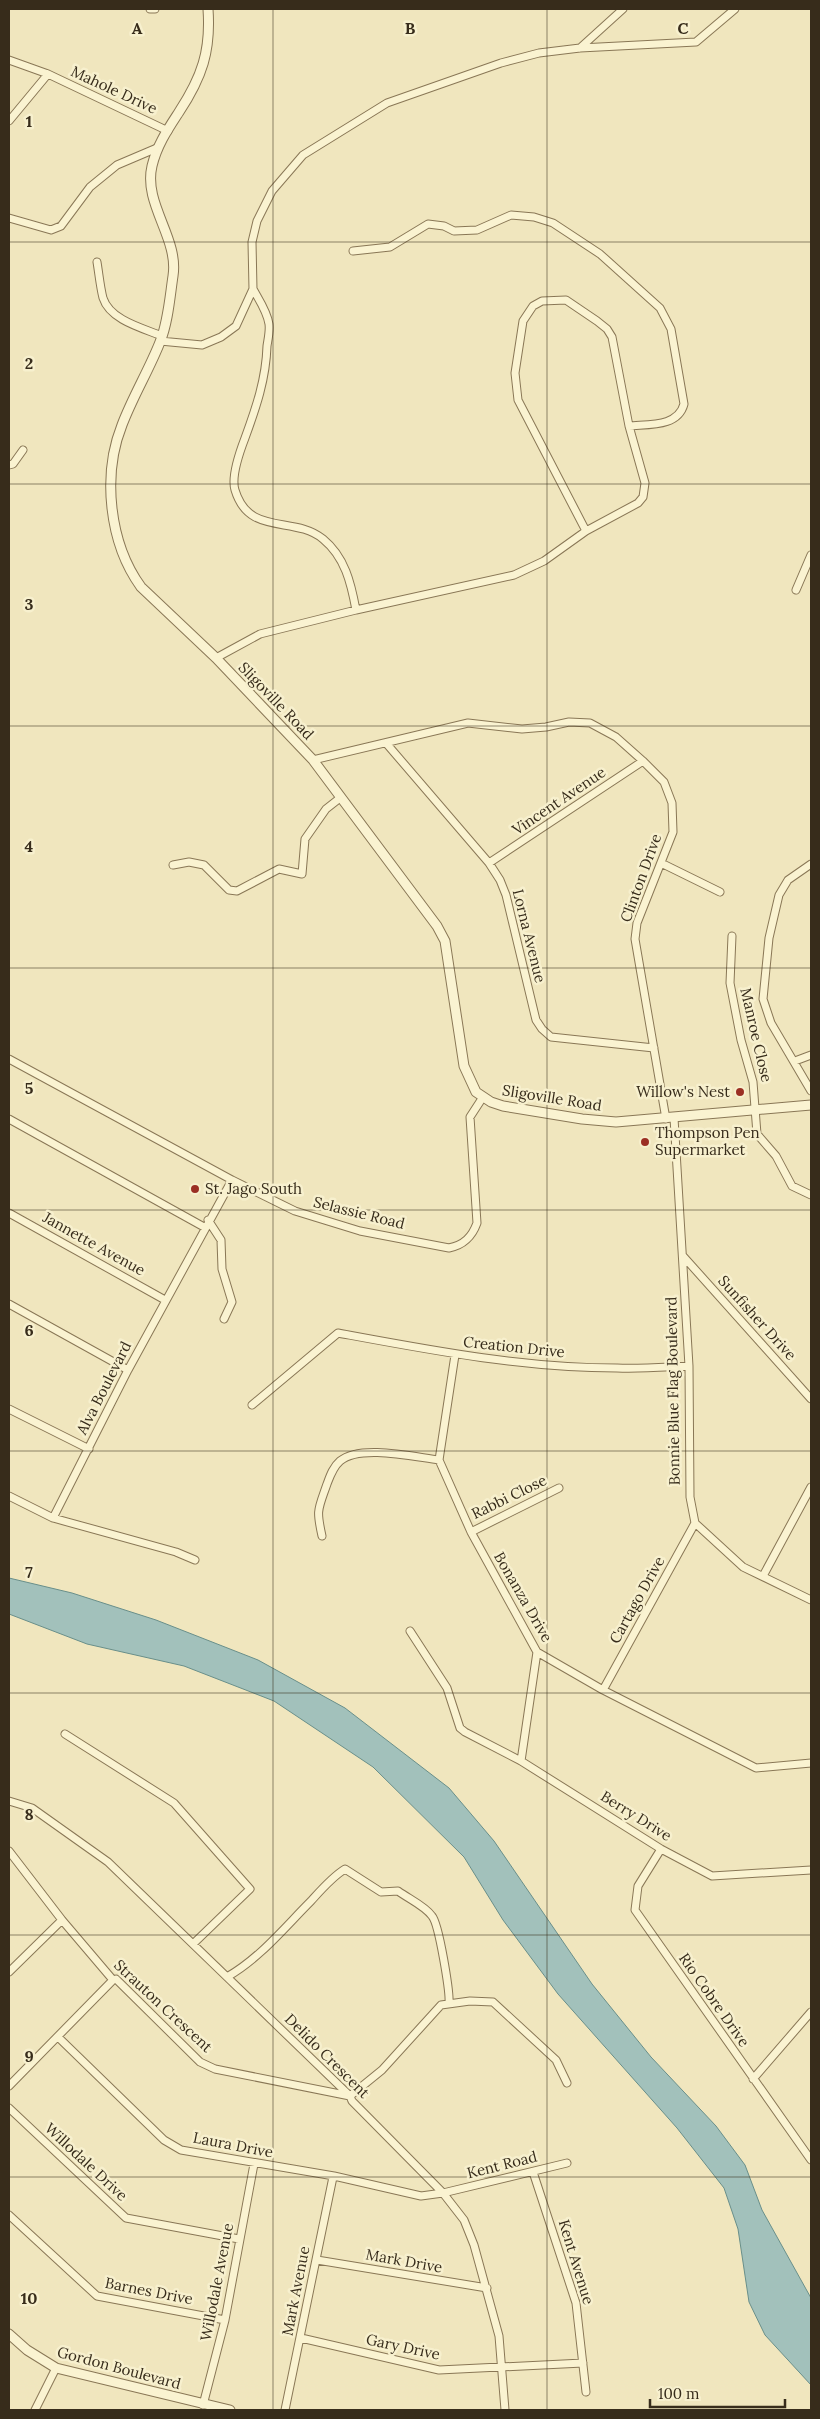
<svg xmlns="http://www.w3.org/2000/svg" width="820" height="2419" viewBox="0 0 820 2419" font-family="Lora,serif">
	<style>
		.water { fill: #a2c1bb; stroke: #698f8a }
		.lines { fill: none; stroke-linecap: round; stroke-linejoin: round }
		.minor-casing { stroke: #897756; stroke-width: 9 }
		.tertiary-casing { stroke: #897756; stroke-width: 11 }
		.minor { stroke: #faf3d1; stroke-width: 7 }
		.tertiary { stroke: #faf3d1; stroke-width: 9 }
		.grid { fill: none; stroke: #372c1b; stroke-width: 1; stroke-opacity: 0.55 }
		.poi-dot { fill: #9b2f23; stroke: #f7f0ce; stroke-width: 2 }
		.labels { text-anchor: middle; stroke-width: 5; stroke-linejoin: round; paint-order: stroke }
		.street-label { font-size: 15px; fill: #372c1b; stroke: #f7f0ce }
		.poi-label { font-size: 15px; fill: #372c1b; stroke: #f7f0ce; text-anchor: start }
		.grid-label { font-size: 16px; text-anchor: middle; font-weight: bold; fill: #372c1b; stroke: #f7f0ce; stroke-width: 5; stroke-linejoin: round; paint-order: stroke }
	</style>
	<rect width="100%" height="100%" fill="#f0e6be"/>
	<path class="water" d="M9,1578L72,1593L156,1620L258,1660L345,1708L449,1788L494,1841L592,1984L651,2057L716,2126L745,2165L762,2210L811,2298V2385L765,2335L749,2302L738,2229L724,2188L677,2128L558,1994L503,1920L464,1857L373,1767L274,1701L184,1666L87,1644L9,1614Z"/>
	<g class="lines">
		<defs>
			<path id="minor" d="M150,9H155
				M580,48L623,9
				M9,60L48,74L168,131
				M9,121L48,74
				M9,218L51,230L61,226L90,187L117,165L157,148
				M353,251L390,247L428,224L444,226L454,231L477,230L511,215L534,217L553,223L600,254L660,308L671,329L684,404C678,427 649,424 629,426
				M97,262C99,274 100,286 103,298C110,320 142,328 162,336
				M253,289C259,300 267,311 269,324C270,331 268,339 267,346C266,379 256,408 245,438C240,451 231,477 235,490C249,537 294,515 323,539C345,557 351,583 356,610
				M160,341L202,345L221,337L236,326L253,289L252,242L257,221L272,191L303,155L387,103L501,63L539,53L580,48L696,42L735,9
				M9,465L13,464L23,450
				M796,590L811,555
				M216,658L260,634L356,610L514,575L544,561L586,531L638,503L643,497L645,483L629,426L612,337L607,329L597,321L566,300L542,301L533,306L523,321L515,373L518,400L586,531
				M386,743L489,863L500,880L506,895L536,1020L542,1029L551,1037L654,1048
				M313,760L468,723L522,729L546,727L569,722L590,723L616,737L643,761L664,782L672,803L673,832L637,923L635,939L666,1119
				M489,863L643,761
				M661,863L720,892
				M811,864L788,880L779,895L769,938L763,999L771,1023L811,1091
				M173,865L189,862L204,865L229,890L237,891L279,869L302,874L305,839L326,809L340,798
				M732,936L730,983L741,1040L753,1082L757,1134L776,1156L792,1186L811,1195
				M9,1059L232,1180L295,1211L360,1231L449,1248C464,1245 472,1237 477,1223L470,1117L483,1097
				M795,1061L811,1055
				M674,1118L689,1366L690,1497L695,1523L743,1567L811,1600
				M9,1119L204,1227
				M9,1213L165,1300
				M208,1220L221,1240L222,1269L232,1302L224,1319
				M683,1256L811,1399
				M9,1304L128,1370
				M455,1355L439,1460L471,1532L537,1652L603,1690L756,1768L811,1763
				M252,1405L338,1333C430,1350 523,1368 617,1368C641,1369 665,1367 689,1366
				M9,1409L89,1449
				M9,1496L53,1518L176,1552L195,1560
				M53,1518L128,1370L232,1180
				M471,1532L559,1488
				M322,1536C316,1509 318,1510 327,1484C330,1476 333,1467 340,1461C360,1444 414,1457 439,1460
				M763,1576L811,1487
				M410,1631L447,1688L460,1728L465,1732L521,1761L661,1849L712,1876L811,1870
				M603,1690L695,1523
				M65,1734L174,1803L250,1889L193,1944
				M521,1761L537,1652
				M9,1801L32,1808L108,1862L350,2096L352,2101L443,2193L464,2220L474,2245L499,2336L505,2410
				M661,1849L638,1886L635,1910L811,2160
				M9,1851L62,1920L113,1980L116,1979L200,2062L215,2069L350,2096L382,2070L441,2005L470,2001L493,2002L556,2060L567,2083
				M9,1972L62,1920
				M227,1977C260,1958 284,1928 311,1901C321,1890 332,1877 345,1869L381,1892L398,1891C409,1899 425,1906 432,1916C439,1924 450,1992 449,2003
				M58,2037L164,2140L181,2150L334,2176L421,2196L443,2193L567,2163
				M753,2079L811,2012
				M9,2086L113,1980
				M9,2108L126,2218L239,2239
				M533,2172L576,2303L586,2392
				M9,2215L97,2296L225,2320
				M317,2260L487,2288
				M301,2338L439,2370L583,2363
				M203,2405L225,2320L254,2164
				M35,2410L56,2368
				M285,2410L333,2177"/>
			<path id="tertiary" d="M208,9C211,51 202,77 179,112C168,129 157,145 152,166C143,204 179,238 173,276C170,296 168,323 160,342C149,370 133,396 122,425C102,475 109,543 141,587L216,658L313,760L437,926L445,941L464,1066L476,1092L491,1102L503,1106L582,1119L616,1122L811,1105
				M9,2334L27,2350L56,2368L230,2410"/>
		</defs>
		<use href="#minor" class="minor-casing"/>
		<use href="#tertiary" class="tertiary-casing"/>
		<use href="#minor" class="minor"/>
		<use href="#tertiary" class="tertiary"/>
	</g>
	<path class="grid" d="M273,9V2410M547,9V2410M9,242H811M9,484H811M9,726H811M9,968H811M9,1210H811M9,1451H811M9,1693H811M9,1935H811M9,2177H811"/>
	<g class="poi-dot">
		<circle cx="740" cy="1092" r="5"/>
		<circle cx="645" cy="1142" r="5"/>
		<circle cx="195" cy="1189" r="5"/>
	</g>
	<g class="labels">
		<g class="street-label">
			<text transform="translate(114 90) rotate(25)" y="5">Mahole Drive</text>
			<text transform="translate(276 701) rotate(46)" y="5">Sligoville Road</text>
			<text transform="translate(559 801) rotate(-34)" y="5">Vincent Avenue</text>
			<text transform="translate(641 878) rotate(-70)" y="5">Clinton Drive</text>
			<text transform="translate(529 936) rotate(76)" y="5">Lorna Avenue</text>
			<text transform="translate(756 1035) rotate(77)" y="5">Manroe Close</text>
			<text transform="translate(552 1098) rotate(9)" y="5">Sligoville Road</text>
			<text transform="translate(359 1213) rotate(14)" y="5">Selassie Road</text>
			<text transform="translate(94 1244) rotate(29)" y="5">Jannette Avenue</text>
			<text transform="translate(757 1318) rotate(48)" y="5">Sunfisher Drive</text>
			<text transform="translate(514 1347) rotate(6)" y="5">Creation Drive</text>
			<text transform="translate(104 1388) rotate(-63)" y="5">Alva Boulevard</text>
			<text transform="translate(673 1391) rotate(-91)" y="5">Bonnie Blue Flag Boulevard</text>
			<text transform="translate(509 1497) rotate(-26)" y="5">Rabbi Close</text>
			<text transform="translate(523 1597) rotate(60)" y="5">Bonanza Drive</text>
			<text transform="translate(637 1600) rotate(-61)" y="5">Cartago Drive</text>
			<text transform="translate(636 1816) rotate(32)" y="5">Berry Drive</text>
			<text transform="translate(714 2000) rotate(55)" y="5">Rio Cobre Drive</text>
			<text transform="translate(163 2006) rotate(43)" y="5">Strauton Crescent</text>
			<text transform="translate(327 2056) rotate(45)" y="5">Delido Crescent</text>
			<text transform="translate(233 2145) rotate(11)" y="5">Laura Drive</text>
			<text transform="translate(86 2162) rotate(43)" y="5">Willodale Drive</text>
			<text transform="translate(502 2165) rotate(-14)" y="5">Kent Road</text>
			<text transform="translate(404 2261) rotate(10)" y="5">Mark Drive</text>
			<text transform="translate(576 2262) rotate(73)" y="5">Kent Avenue</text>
			<text transform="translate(217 2282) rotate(-79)" y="5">Willodale Avenue</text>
			<text transform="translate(149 2291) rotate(11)" y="5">Barnes Drive</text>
			<text transform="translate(296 2291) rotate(-79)" y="5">Mark Avenue</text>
			<text transform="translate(403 2347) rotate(12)" y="5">Gary Drive</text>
			<text transform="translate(119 2368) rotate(15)" y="5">Gordon Boulevard</text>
		</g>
		<g class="poi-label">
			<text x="730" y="1097" text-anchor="end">Willow's Nest</text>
			<text x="655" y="1138">Thompson Pen<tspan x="655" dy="17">Supermarket</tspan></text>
			<text x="205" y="1194">St. Jago South</text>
		</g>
	</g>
	<g class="grid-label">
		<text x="137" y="34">A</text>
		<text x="410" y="34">B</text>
		<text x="683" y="34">C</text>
		<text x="29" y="127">1</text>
		<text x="29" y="369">2</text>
		<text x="29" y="610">3</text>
		<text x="29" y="852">4</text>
		<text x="29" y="1094">5</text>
		<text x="29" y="1336">6</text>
		<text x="29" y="1578">7</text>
		<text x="29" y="1820">8</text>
		<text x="29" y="2062">9</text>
		<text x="29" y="2304">10</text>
	</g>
	<rect width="820" height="2419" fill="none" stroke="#372c1b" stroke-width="20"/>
	<path d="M650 2399v8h135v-8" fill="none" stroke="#372c1b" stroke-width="2.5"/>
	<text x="658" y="2399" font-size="15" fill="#372c1b" stroke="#f7f0ce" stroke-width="4" paint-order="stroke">100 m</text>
</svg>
